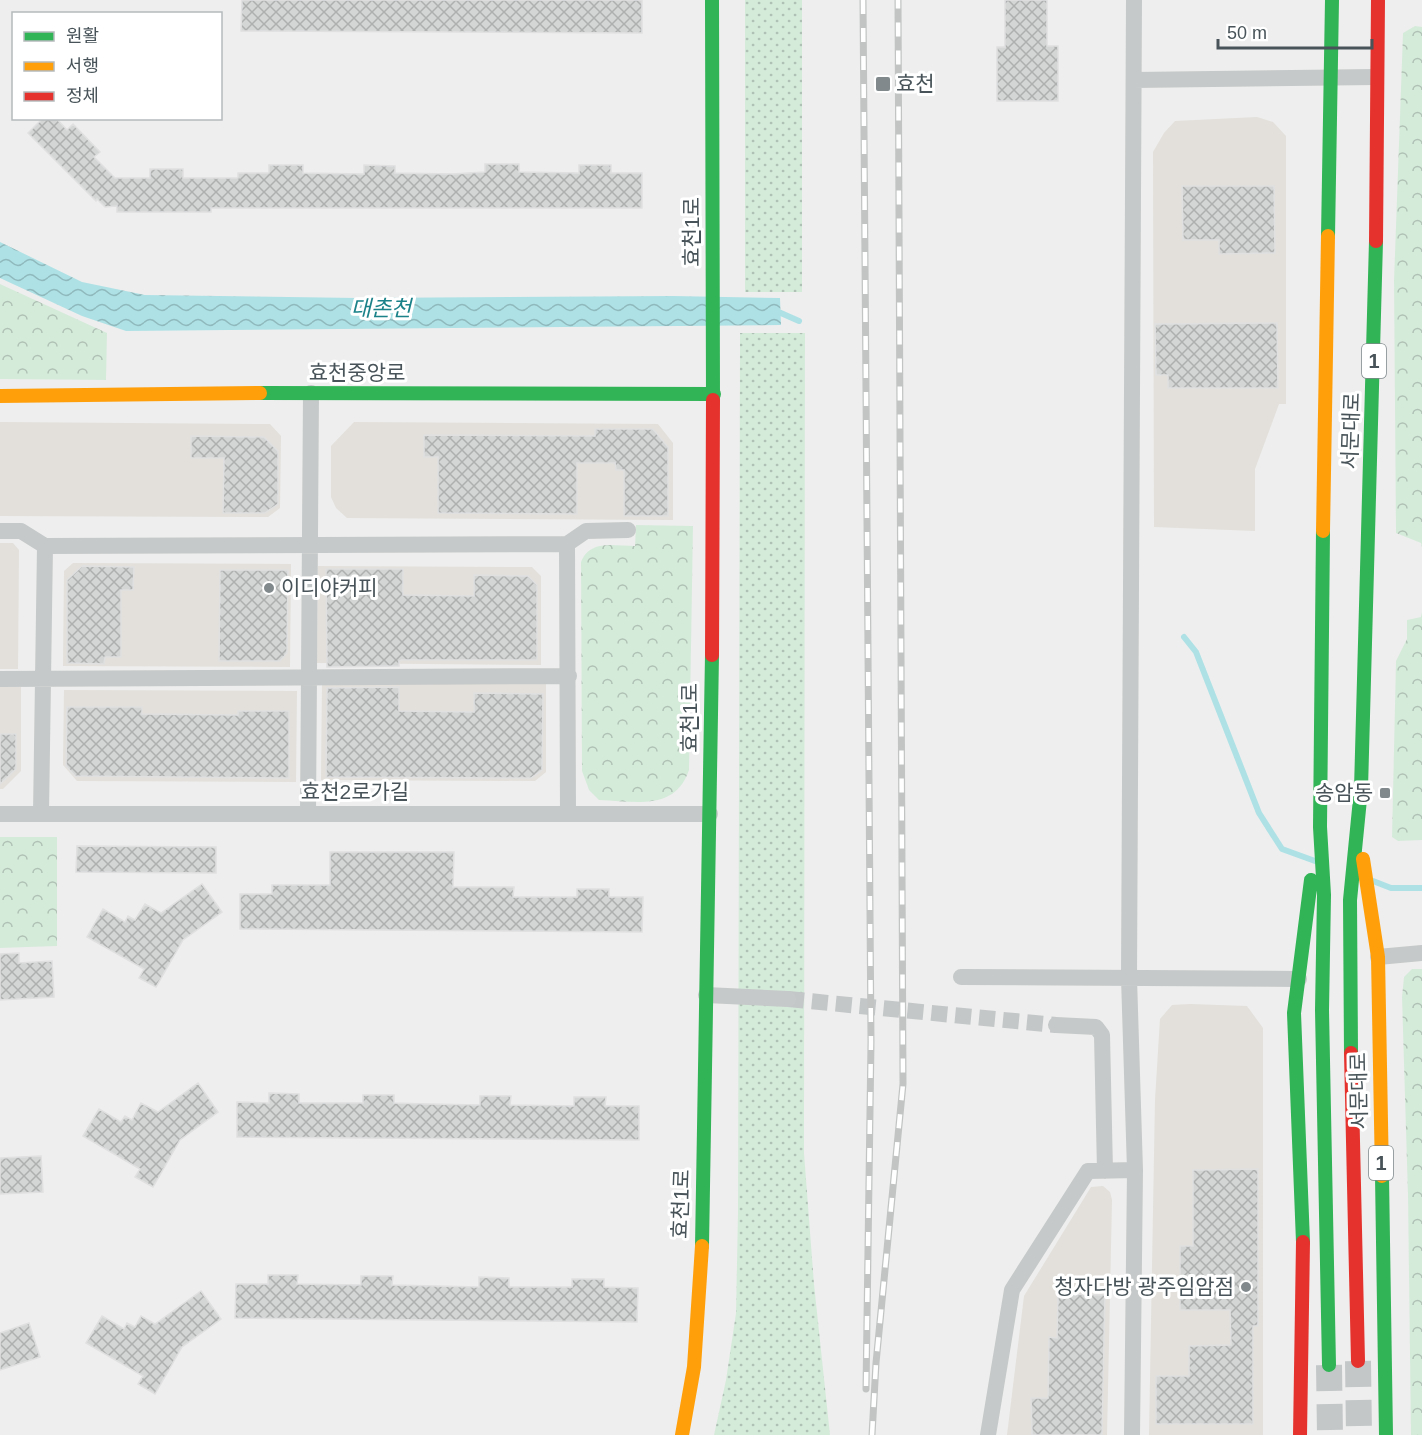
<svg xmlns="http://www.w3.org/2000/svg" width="1422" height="1435" viewBox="0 0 1422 1435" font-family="Arial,'Noto Sans KR',sans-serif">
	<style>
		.commercial { fill: #e3e0db }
		.grass { fill: url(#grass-dots) }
		.forest { fill: url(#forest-crowns) }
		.water { fill: url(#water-waves) }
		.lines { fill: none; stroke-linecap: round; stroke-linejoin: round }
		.stream { stroke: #aee1e5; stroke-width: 6 }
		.building { fill: url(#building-cross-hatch); stroke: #e0e0e1; stroke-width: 1.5 }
		.street-tunnel { stroke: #c4c7c8; stroke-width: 16; stroke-dasharray: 16 8; stroke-linecap: butt }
		.primary-tunnel { stroke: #c4c7c8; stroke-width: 26; stroke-dasharray: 26 13; stroke-linecap: butt }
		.street { stroke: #c6c9c9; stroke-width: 16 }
		.fast { stroke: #30b455; stroke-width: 14 }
		.slow { stroke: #ff9f0a; stroke-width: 14 }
		.jam { stroke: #e5322d; stroke-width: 14 }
		.rail-casing { stroke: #c2c4c4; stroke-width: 7 }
		.rail { stroke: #fff; stroke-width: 4.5; stroke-dasharray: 14; stroke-linecap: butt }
		.poi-dot { fill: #81898c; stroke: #fff; stroke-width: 2 }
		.labels { text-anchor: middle; stroke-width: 6; stroke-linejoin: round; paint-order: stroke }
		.shield { fill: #fff; stroke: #7e878a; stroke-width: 1.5 }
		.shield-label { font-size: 20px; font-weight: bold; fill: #475358 }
		.poi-label { font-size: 21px; fill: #475358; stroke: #fff; text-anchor: start }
		.street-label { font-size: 21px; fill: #475358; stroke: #fff }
		.water-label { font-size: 22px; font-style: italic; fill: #1b8289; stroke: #fff }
	</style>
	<defs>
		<pattern id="grass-dots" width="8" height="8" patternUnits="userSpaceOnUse" patternTransform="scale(1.5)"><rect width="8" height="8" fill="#d5ebda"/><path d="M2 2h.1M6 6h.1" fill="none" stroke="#afc1b4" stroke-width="1.8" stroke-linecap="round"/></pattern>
		<pattern id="forest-crowns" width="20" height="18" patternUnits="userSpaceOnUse" patternTransform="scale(1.5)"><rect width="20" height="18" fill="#d5ebda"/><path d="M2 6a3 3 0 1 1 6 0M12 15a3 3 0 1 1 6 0" fill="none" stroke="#afc1b4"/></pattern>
		<pattern id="water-waves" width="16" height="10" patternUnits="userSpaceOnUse" patternTransform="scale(1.5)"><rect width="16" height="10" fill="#aee1e5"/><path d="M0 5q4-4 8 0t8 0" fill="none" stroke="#8fb9bc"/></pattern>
		<pattern id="building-cross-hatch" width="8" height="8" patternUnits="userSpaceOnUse" patternTransform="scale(1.5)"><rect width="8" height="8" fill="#d4d6d6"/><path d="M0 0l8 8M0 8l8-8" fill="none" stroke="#aeb0b0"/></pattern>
	</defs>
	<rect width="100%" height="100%" fill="#eee"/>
	<path class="commercial" d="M1257,117L1273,122L1286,136V404H1279L1255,469V531L1154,527L1153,152L1164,133L1175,121Z
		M0,422L270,424L281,436L280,508L268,517L0,516Z
		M354,422L658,424L673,443V520L347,518L336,508L331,497V446Z
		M0,543H13L19,550L18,669H0Z
		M73,563L291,564L290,667L63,666L64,571Z
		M318,566L532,567L541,576V665L317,663Z
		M322,683L546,684V772L535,781L321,780Z
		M0,687H21V771L3,789H0Z
		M64,690L297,691L296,782L77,781L63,765Z
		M1190,1004L1247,1006L1263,1028V1435H1149L1155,1100L1160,1019L1172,1005Z
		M1103,1186L1110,1192L1112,1200L1107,1435H1007L1024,1296L1091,1187Z"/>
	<path class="grass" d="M745,0H802V292H745Z
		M740,333H805L804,1153L814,1284L830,1435H714L726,1380L736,1313L738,1212Z"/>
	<path class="forest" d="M1415,26L1422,27V547L1421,543L1396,533L1394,281L1403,33Z
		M0,284L107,333L106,380L0,379Z
		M636,525L693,526L689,770C675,812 634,801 599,800L589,790L582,771L581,562C590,539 615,546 635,546Z
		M1422,612V840L1398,841L1392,837L1396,661L1407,639V620L1421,617Z
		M0,837H57V946L0,948Z
		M1412,969H1422V1435H1411L1408,1196L1402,997L1404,977Z"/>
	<path class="water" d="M0,242L82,282L145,295L357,298L673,296L780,298L781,325L126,331L82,316L0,278Z"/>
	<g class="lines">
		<path class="stream" d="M774,310L799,321
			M1184,637L1196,652L1259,813L1282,849L1315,861
			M1373,881L1391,888H1422"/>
	</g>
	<path class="building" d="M242,0H642V33L241,31Z
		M1005,0H1047V46H1058V101H997V47H1005Z
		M43,118H56L67,130L73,124L100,152L94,157L115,178H150V169H183V178H238V173H269V165H303V173L364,174V165L395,166V173L453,174L485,172V164H519V172L579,173V165H611V173H642V208H211V212H117V206L105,207L97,199L96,201L28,133Z
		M1182,186H1274L1275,253L1219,254V240H1183Z
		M1277,323L1278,388H1168V375H1156L1155,324Z
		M595,429H653L668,447V516H624V470H616L615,463H577V514L438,513V457H424V435L595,436Z
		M191,436L264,437L278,451V504L265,513H223L224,458H191Z
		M82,566L134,567L133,590H121V657H105L104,664L67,663V580Z
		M326,569H403V595L474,596V575L528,576L537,585V660H402L399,661V666L327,667Z
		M220,570H288L287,653L280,661H219Z
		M399,687V711L474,712V693L543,694L542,770L531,778L326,777L327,688Z
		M67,707H142V714L238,715V711H289V778L75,776L66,766Z
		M0,734H16V769L0,784Z
		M77,846L216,847V873L76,872Z
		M330,852H454L453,887H514L513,897H577V889H609V897H643L642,932L240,929V894H272V885H330Z
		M202,884L222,912L183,940L156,987L139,978L144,969L87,937L103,909L125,922L128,916L135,920L145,904L161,913Z
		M19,953V963L52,961L54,997L0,1000V954Z
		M198,1083L218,1112L180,1140L153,1187L135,1177L140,1169L83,1136L99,1109L121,1122L125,1116L132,1120L141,1103L158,1112Z
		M269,1093L299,1094V1103H363V1095H394V1103L428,1104L480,1105V1096H511L510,1105L574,1106V1097H606L605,1106H639V1140L237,1137V1102L269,1103Z
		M41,1156L43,1192L0,1194V1158Z
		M1258,1169V1326H1253V1424H1156V1376H1189V1346L1231,1345L1230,1310H1180V1246H1193V1170Z
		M268,1275H298L297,1284L361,1285V1276H393L392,1285L479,1287V1277L509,1278V1287H572V1279H604V1287L638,1288L637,1322L235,1318L236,1284H268Z
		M201,1291L221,1319L182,1347L155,1394L138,1384L143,1376L86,1343L102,1316L124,1329L127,1323L135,1327L141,1316L155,1324Z
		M1058,1294L1105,1295L1102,1435H1032L1031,1398H1048L1049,1337L1057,1338Z
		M29,1323L40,1357L0,1370V1333Z"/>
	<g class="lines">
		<path class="street-tunnel" d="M788,999L1056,1025"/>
		<path class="primary-tunnel" d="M1358,1361L1359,1435
			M1329,1365L1330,1435"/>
		<path class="street" d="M1134,80L1376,77
			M0,531H21L45,546
			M567,544L586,531L628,530
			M0,679L569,676
			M0,814H710
			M41,814L45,546L567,544L568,814
			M308,814L311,393
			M1378,957L1422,953
			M961,977L1299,979
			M706,995L788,999
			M1056,1025L1096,1027L1102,1035L1105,1171
			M988,1435L1012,1290L1088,1171L1135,1170
			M1132,1435L1135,1170L1129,978L1134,0"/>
		<path class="fast" d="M712,0L713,400
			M1328,236L1332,0
			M260,393L714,394
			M1323,531L1320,827L1324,895L1322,1010L1329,1365
			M1351,1053L1350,900L1361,789L1376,241
			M1382,1176L1386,1435
			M1303,1242L1294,1013L1311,880
			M702,1246L712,655"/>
		<path class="slow" d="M0,396L260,393
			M1323,531L1328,236
			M1363,859L1378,957L1382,1176
			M682,1435L694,1367L702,1246"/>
		<path class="jam" d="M1376,241L1378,0
			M712,655L713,400
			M1351,1053L1358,1361
			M1300,1435L1303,1242"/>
		<defs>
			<path id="rail" d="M863,0L871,1042L866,1389
				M872,1435L876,1363L903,1084L898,0"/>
		</defs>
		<use href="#rail" class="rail-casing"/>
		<use href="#rail" class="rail"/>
	</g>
	<g class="poi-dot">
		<rect x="875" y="76" width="16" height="16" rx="3"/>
		<circle cx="269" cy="588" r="6"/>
		<rect x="1379" y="787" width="12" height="12" rx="3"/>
		<circle cx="1246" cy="1287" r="6"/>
	</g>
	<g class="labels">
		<g class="shield">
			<rect x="1362" y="344" width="24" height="34" rx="4.5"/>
			<rect x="1369" y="1146" width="24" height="34" rx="4.5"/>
		</g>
		<g class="shield-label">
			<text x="1374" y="368">1</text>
			<text x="1381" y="1170">1</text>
		</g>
		<g class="poi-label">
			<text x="896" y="91">효천</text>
			<text x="281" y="595">이디야커피</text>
			<text x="1373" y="800" text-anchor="end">송암동</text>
			<text x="1234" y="1294" text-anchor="end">청자다방 광주임암점</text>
		</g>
		<g class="street-label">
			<text transform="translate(692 232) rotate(-90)" y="7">효천1로</text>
			<text x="357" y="380">효천중앙로</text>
			<text transform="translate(1351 431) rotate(-88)" y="7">서문대로</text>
			<text transform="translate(690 718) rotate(-90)" y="7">효천1로</text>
			<text x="355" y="799">효천2로가길</text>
			<text transform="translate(1359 1091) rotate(-91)" y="7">서문대로</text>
			<text transform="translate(681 1204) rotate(-88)" y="7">효천1로</text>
		</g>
		<g class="water-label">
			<text x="381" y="316">대촌천</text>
		</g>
	</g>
	<rect x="12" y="12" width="210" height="108" fill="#ffffff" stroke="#b5babc" stroke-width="1.5"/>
	<rect x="24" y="32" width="30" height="9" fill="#30b455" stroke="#b5babc" stroke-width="1.5"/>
	<text x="66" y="42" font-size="18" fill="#475358">원활</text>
	<rect x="24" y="62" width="30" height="9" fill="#ff9f0a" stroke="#b5babc" stroke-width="1.5"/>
	<text x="66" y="72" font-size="18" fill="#475358">서행</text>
	<rect x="24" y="92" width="30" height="9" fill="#e5322d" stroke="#b5babc" stroke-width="1.5"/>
	<text x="66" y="102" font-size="18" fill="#475358">정체</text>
	<path d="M1218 39v9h154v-9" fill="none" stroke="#475358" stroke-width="3"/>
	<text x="1227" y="39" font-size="18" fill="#475358" stroke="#ffffff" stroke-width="4.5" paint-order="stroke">50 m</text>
</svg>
